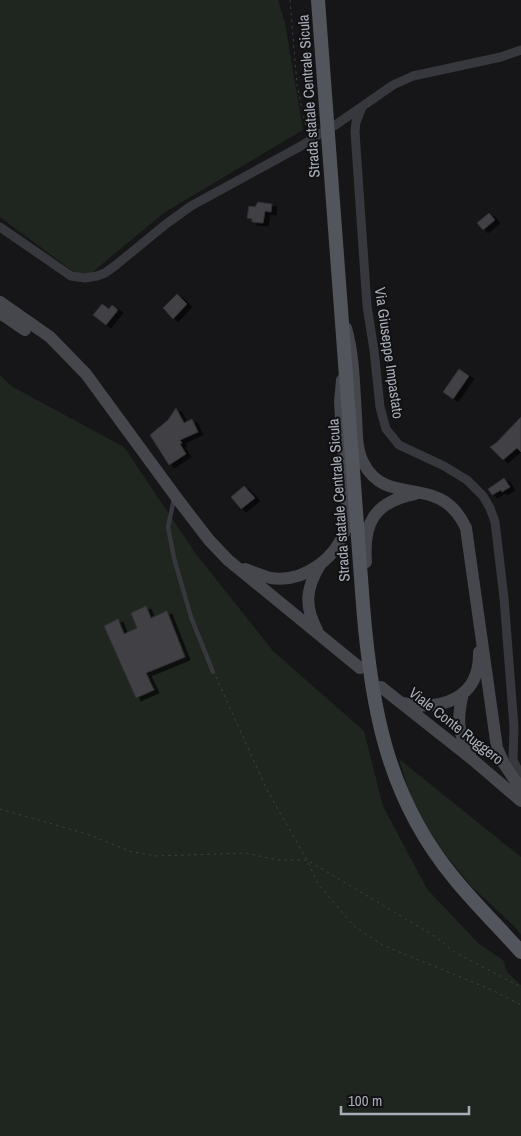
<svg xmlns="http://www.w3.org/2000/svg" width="521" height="1136" viewBox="0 0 521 1136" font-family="'Archivo Narrow',sans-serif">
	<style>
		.green { fill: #1e261f }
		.building { fill: #404145; stroke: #303034; filter: url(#shadow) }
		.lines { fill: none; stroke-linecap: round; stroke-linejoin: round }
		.path { stroke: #3d3f44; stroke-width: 1; stroke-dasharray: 2.5 4; stroke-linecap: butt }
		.lane { stroke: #37383d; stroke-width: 4.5 }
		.street { stroke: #37383d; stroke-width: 9 }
		.secondary { stroke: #45474d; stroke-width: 12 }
		.primary { stroke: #53555c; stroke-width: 14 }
		.labels { text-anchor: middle; stroke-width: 4; stroke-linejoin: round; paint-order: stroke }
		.street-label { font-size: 15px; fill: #a8adb8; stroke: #111113 }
	</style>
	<defs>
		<filter id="shadow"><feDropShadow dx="5" dy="3" stdDeviation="0" flood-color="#0009"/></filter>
	</defs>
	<rect width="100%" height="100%" fill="#161618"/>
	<path class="green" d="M0,0H278L285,23L303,130L165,212L89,275L74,272L0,217Z
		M0,375L11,386L124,447L196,554L273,651L364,731L383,806L427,889L478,943L503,960L507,972L521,985V1136H0Z
		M399,759L521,857V935L514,926L471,886L442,850L414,808Z"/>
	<path class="building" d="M258,202L272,204L271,212L265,211L263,223L252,222V219L247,218L249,206L255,207Z
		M489,213L495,220L483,230L477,223Z
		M177,294L187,304L173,319L163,308Z
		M102,304L109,309L112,305L118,310L106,325L93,315Z
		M459,369L469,376L453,399L443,392Z
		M176,408L184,423L192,419L198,432L180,440L182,443L180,444L186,454L169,465L150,435L168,420Z
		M521,417V452L517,448L503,460L490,447L496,443Z
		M504,478L510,487L502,492L501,490L492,495L488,489Z
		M244,486L255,498L241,509L231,497Z
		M146,606L151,618L167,611L185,657L146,673L154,690L136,698L104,626L118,619L124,634L137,628L131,613Z"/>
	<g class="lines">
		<path class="path" d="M290,0L297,85L307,132
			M216,677L267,790L307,860L318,884L354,926L382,945L492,990L521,1005
			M0,809L87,834L129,851L156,856L246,853L277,860H307L436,937L456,953L521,987"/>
		<path class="lane" d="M174,499L168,527L174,558L191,617L213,672"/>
		<path class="street" d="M362,107L356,122L355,132L367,306L374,350L380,407L386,429L399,445L444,466L467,480L483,496L490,508L495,522L504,598L514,727L513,760L521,776
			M334,126L393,85L413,76L501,57L521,50
			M0,227L71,276L85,278L97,276L105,273L116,265L166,224L191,206L301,146L321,133"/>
		<path class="secondary" d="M0,302L50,337L86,374L179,501L209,540L228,560L360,668
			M0,313L25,330
			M346,328C354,356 354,386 356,416C357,432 356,450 364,464C388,509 440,471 466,528L497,748L504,764L521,789
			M366,562C363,523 374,502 415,494
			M245,569C254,572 262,576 271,578C304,583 337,558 346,527C347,522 347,516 347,511L340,402L342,380
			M317,630C304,606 306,588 320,565
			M381,687L472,759L521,801
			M463,693C457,719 457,731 470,755
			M402,703C442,711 480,699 479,652"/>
		<path class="primary" d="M318,0L363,605C371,707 387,797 454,878C475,904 499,927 521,952"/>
	</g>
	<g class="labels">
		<g class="street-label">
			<text transform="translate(309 96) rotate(-94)" y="5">Strada statale Centrale Sicula</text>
			<text transform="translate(389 353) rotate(82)" y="5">Via Giuseppe Impastato</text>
			<text transform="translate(339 500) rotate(-94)" y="5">Strada statale Centrale Sicula</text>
			<text transform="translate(456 726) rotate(38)" y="5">Viale Conte Ruggero</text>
		</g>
	</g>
	<path d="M341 1106v8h128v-8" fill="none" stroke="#a8adb8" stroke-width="2.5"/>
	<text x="348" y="1106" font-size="15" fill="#a8adb8" stroke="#111113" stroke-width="4" paint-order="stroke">100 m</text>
</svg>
